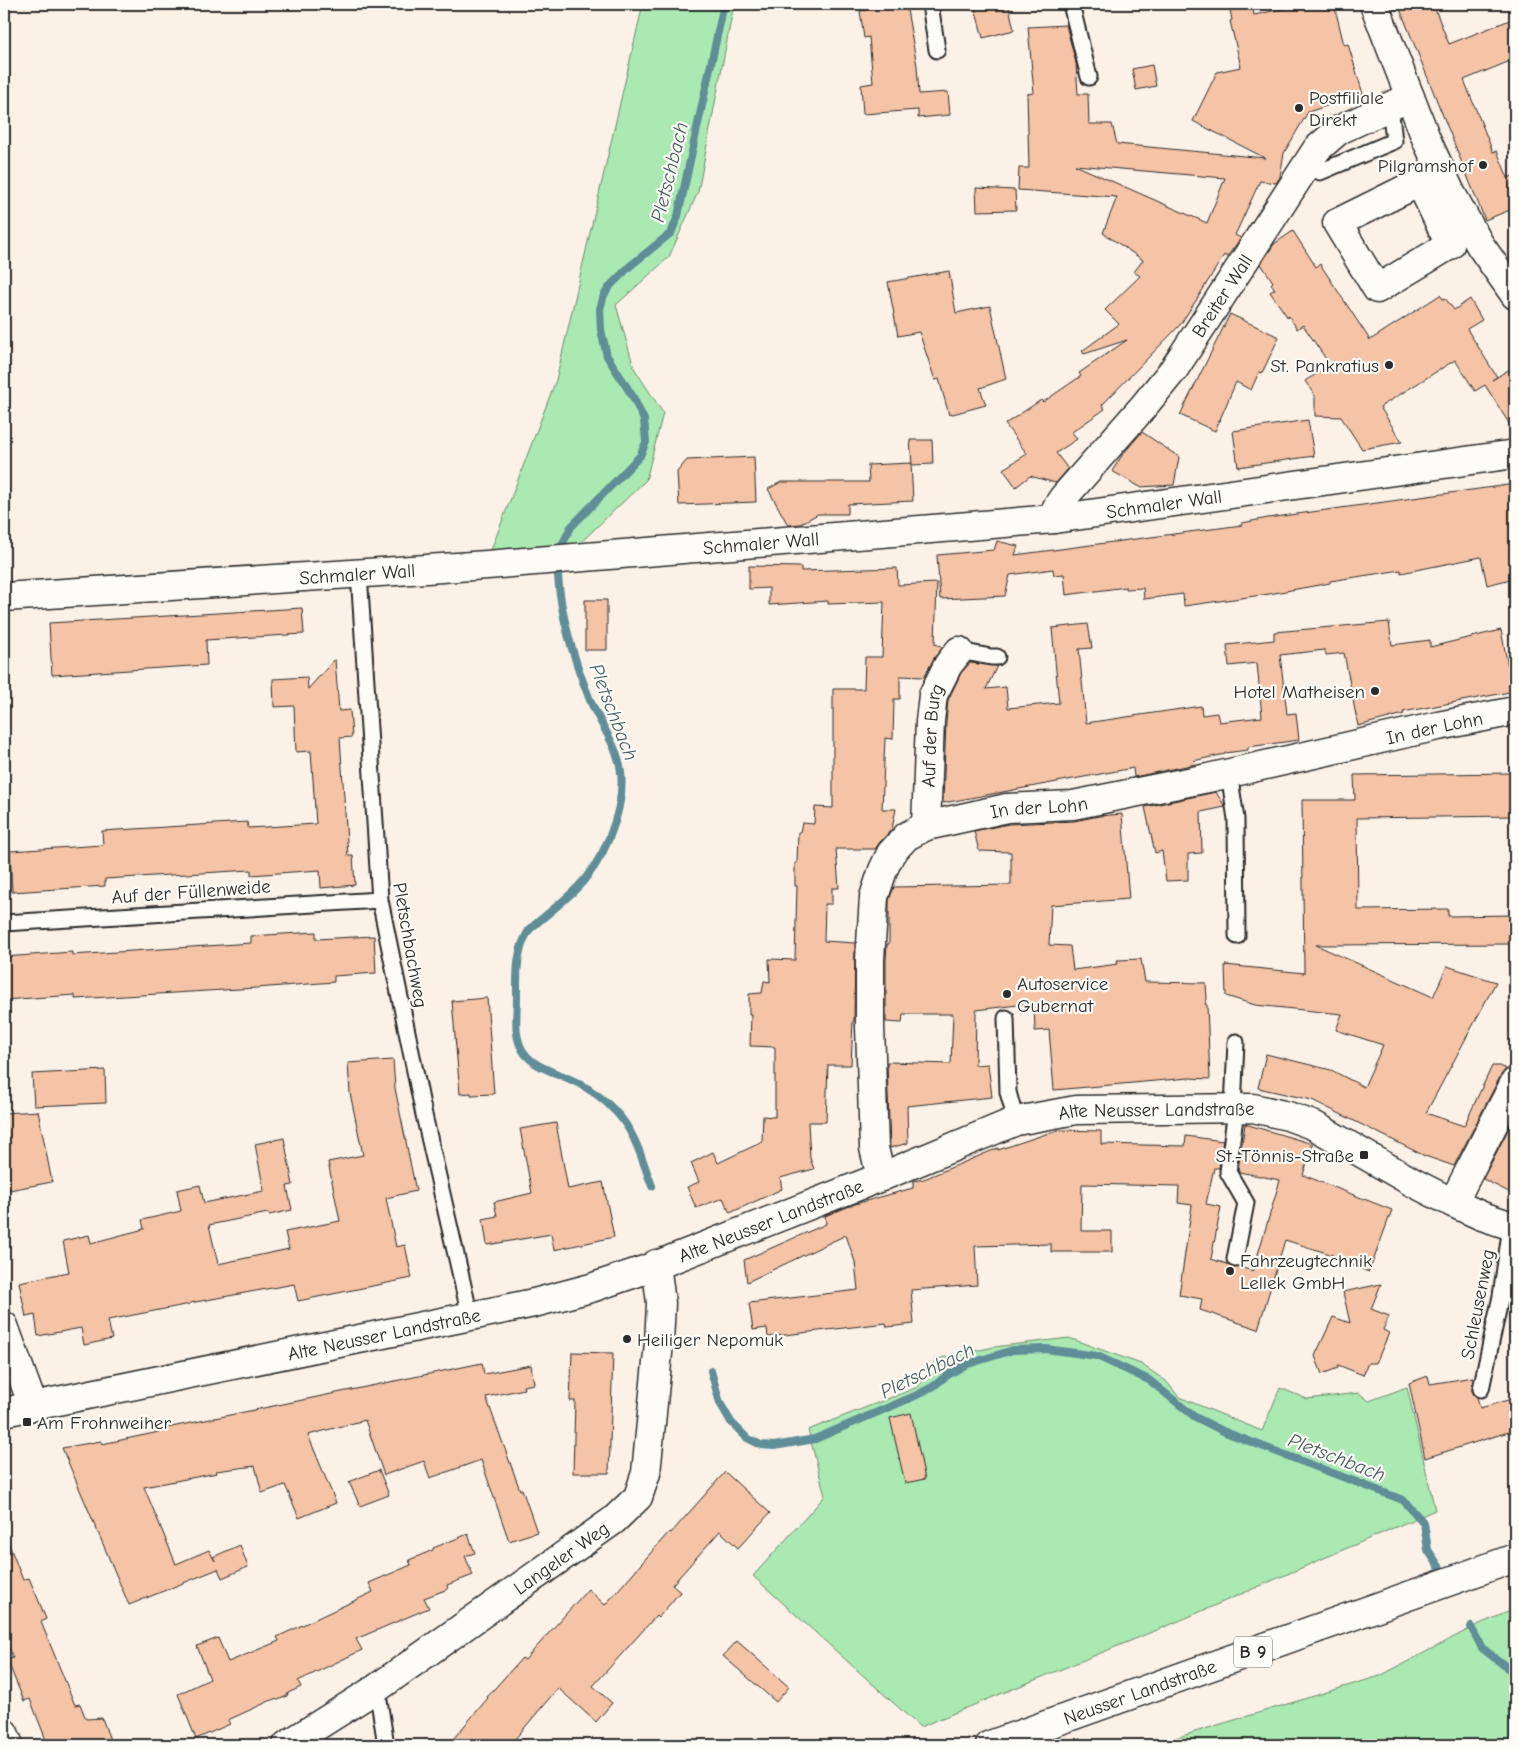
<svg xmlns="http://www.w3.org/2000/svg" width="1519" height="1749" viewBox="0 0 1519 1749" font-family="'Comic Neue',sans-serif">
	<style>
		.green { fill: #aae9b1; stroke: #6a8a6e }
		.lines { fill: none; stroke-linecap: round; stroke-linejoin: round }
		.stream { stroke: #5f8d98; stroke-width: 8 }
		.building { fill: #f5c3a5; stroke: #2b2b2b; fill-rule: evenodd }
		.lane-casing { stroke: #2b2b2b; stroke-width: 19 }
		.street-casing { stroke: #2b2b2b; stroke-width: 31 }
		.secondary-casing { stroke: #2b2b2b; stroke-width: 31 }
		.primary-casing { stroke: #2b2b2b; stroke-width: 31 }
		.lane { stroke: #fdfcf7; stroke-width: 15 }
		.street { stroke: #fdfcf7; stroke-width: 28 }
		.secondary { stroke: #fdfcf7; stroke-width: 28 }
		.primary { stroke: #fdfcf7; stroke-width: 28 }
		.poi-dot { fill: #2b2b2b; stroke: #fdfcf7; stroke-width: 2 }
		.labels { text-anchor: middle; stroke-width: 4.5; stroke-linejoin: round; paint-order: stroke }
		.shield { fill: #fdfcf7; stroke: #6a6a68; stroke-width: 1 }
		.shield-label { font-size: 18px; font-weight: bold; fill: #2b2b2b }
		.poi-label { font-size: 19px; fill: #2b2b2b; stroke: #fdfcf7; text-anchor: start }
		.street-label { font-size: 19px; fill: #2b2b2b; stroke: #fdfcf7 }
		.water-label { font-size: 20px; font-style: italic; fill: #455c61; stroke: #fdfcf7 }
	</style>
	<rect width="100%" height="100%" fill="#fbf1e7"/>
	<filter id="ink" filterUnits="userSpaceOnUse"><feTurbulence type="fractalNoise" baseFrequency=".02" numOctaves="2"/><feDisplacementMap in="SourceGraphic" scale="10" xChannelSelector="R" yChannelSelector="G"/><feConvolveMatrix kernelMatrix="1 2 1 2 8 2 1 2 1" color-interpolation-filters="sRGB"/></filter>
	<g filter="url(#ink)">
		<path class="green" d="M643,4H734L698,192L669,257L616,305L634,368L663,413L646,480L577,546L488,558L556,380Z
			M1069,1338L1141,1364L1166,1381L1179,1397L1262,1431L1280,1388L1307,1399L1359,1393L1369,1401L1407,1387L1435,1510L1179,1621L920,1727L753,1576L825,1496L808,1430L918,1387L936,1359L994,1347Z
			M1515,1609V1745H1152L1380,1676L1477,1625Z"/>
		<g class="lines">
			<path class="stream" d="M560,549L571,527L640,456L646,442L644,420L633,397L607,356L601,330L600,309L604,295L611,285L630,266L671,233L678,216L724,4
				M558,576C561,619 574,660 590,700C598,720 612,738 618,758C630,795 609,850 585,879C570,898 547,913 529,930C516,951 517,972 517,996C517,1011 514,1031 520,1045C528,1067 557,1072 576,1082C590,1089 605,1100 615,1111C635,1131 642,1160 652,1186
				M711,1371L720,1403L731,1422L747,1438L761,1445L774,1446L815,1439L915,1396L934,1386L946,1376L965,1365L1013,1350L1046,1349L1097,1356L1149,1380L1195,1417L1225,1432L1403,1500L1424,1523L1428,1550L1446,1577
				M1471,1627L1482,1648L1509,1669L1515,1668"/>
		</g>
		<path class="building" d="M865,4H906L917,66L919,94L948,92L950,115L918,118V110L863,114L861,85L873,83L869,37L864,38L860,11L866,10Z
			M974,4H996L998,10L1009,7L1014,30L983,38Z
			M1229,4H1252L1254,15L1304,4H1334L1344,45L1348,44L1363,94L1308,112L1284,153L1280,177L1276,183L1260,181L1235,235L1241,238L1227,257L1224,255L1197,299L1180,325L1102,405L1105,409L1072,432L1077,439L1056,453L1068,469L1056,483L1030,476L1016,487L1003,469L1027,454L1005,424L1041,400L1043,402L1081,376L1079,373L1127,340L1084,354L1082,351L1119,324L1105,310L1140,276L1134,272L1143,260L1103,233L1117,197L1018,190L1019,168H1029L1027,94L1034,93L1028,27L1066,25L1076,63L1078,94H1088L1089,124H1112L1117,144L1265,158L1193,121L1217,72L1241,67L1230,21L1232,20ZM1075,165L1225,178L1207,223Z
			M1398,4H1433L1449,44L1515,18V59L1464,80L1493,152L1497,151L1508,178L1515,175V208L1485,220Z
			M1152,65L1156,86L1136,90L1132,69Z
			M976,188L1015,190L1016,210L977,211Z
			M1293,231L1316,267L1320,264L1370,340L1440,295L1443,299L1445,298L1454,310L1470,299L1482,320L1467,329L1497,377L1492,380L1515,366V433L1485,385L1475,391L1455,360L1380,407L1402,442L1362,449L1341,417L1315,416V396L1305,381L1330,365L1303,325L1297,329L1289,316L1288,318L1270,292L1275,289L1271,284L1273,282L1261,264L1274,244Z
			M949,271L956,313L990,306L1006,379L980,388L986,405L949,415L939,379L935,380L919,332L898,336L888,282Z
			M1230,314L1279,337L1262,373L1259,372L1251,390L1236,382L1215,431L1180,415Z
			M1308,420L1314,456L1238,467L1233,431Z
			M1142,432L1179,457L1174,485L1140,487L1112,471L1123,454Z
			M910,440H932L933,464L912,465Z
			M754,457L756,502L679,505L677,472L687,460Z
			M911,463L913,501L848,504V514H818L800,524L788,525L768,489L781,482H869L868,465Z
			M1515,484V578L1487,585L1481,557L1401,573V570L1330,581V583L1269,594L1184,606L1183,594L1144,599L1143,588L1126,589V587L1066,595L1064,574L1054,575L1053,569L1010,575L1005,596L940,599L937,555L994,550L997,541L1018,546L1015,555L1242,525V523L1268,518Z
			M749,566L801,567V571L897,568L898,585L937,583L935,644L943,647L934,658L924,677L900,676V699H894L893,739L885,738L882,809H896L892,829L880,842L875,849H836L839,888H832V904H825L824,941L855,943L854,1021H853L851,1065H828L826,1122H808L810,1158L814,1169L780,1178L782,1189L730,1213L723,1198L696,1208L687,1187L699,1182L691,1163L713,1152L718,1163L762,1142L763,1116L775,1117V1047L750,1046L751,1014H749V994L762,993L764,981L770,982L769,959L795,960L797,886H795V863H797L798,832H800L802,823L814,824L815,807L833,808V689H864L865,657H882L884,602L828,604V601L769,605V588L749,589Z
			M585,600H607V650H585Z
			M302,608L304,634L206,640L207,665L52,675L49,623Z
			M1389,622L1392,645L1430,640V647L1501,630L1508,666L1515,664V691L1403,712L1404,714L1358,726L1344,653L1326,655L1325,650L1280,655L1287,714L1296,713L1299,740L1248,747V750L1225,753V754L1193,761L1196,764L1134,777L1133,768L943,803L946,722L948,700L961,673L970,663L997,666L986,689L1006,687L1008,708L1059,703L1052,628L1088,624L1092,648L1079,649L1086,723L1201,706L1202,715L1217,713L1219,722L1262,717L1257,663L1229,666L1227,645L1274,640V632Z
			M335,659L339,711L350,710L352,737L340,738L348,856H353L355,885L321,888L320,870L251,875V870L105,879V886L12,892L10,851L103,845L102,831L247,822L248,828L316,824L311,751L296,752L294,706L274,707L273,679L307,677L308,689Z
			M1515,773V816L1357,818L1358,910L1448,909V916L1515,915V944L1316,945L1433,997L1447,966L1496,982L1426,1113L1464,1126L1492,1066H1499L1506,1069L1501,1075L1454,1166L1425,1156L1312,1100L1258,1088L1266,1054L1331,1070L1364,1087L1383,1045L1336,1030L1342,1014L1255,1005L1226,996L1225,965L1304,973L1302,800H1355L1354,775Z
			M1216,792L1225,807L1201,812L1202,853L1188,854V880L1166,881L1162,851L1155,853L1145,807Z
			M1122,814L1129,899L1051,905L1049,945L1070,946L1073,970L1118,964L1117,960L1141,959L1145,982L1206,983L1207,999L1205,1004L1207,1005L1210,1079L1189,1078L1054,1090L1049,1030L1035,1031L1034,1003L976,1010L975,1065L988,1064L992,1097L907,1106L908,1143L890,1148L887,1062L951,1064L953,1014H903L902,1023L886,1022V960L887,944H889V900L894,887L1011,885V852L979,851L974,831L1009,824L1074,821L1099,816Z
			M316,932V939L374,936L376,973L334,976V982L256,988L75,999V995L4,1000V957L72,952V955L251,943V936Z
			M487,998L494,1094L471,1095V1093L460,1094L452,1001Z
			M393,1060L395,1088L416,1191L386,1198L396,1247L405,1245L412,1278L298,1301L294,1284L190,1303V1304L108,1320L112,1339L84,1345L81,1328L38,1336L35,1315L26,1317L19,1282L69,1272L63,1241L89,1235L91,1243L144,1229L142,1220L181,1211L177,1190L200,1185L204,1203L264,1191L255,1144L284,1138L293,1185L287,1186L292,1210L269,1215L268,1213L209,1225L218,1264L289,1249L285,1232L340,1221L328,1162L363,1155L350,1093L348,1063Z
			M105,1070L106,1103L34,1106L32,1074Z
			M38,1111L52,1182L4,1191V1113Z
			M1515,1116V1195L1483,1179Z
			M556,1123L568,1189L603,1182L614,1237L554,1250L551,1234L487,1245L483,1219L497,1216L494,1202L532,1193L520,1129Z
			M1245,1124L1313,1144L1303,1175L1392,1210L1369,1272L1332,1258L1333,1255L1285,1240L1258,1329L1200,1310L1202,1299L1179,1295L1192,1205L1178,1203L1179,1186L1082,1184L1081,1231H1112V1252H1051V1244L975,1246L977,1285L911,1290L914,1324L887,1327L886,1323L768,1337L767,1328L753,1330L749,1303L858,1290L855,1262L846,1235L747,1282L744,1260L826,1224L825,1216L855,1204L913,1188V1181L924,1179L998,1148V1150L1058,1130L1101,1131V1144L1185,1146L1186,1136L1223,1141L1219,1168H1214L1206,1204L1221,1207L1211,1259L1227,1264L1233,1268L1239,1267L1253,1271L1280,1180L1239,1172L1238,1170Z
			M1381,1284L1371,1309L1389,1316L1383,1330L1389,1333L1376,1363H1368L1363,1375L1338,1365V1368L1322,1374L1315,1356L1333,1317L1350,1323L1343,1292Z
			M572,1352L613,1353L609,1473H573L575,1401H570Z
			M482,1363L484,1374L531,1365L534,1384L523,1386L524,1389L486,1397L520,1490L522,1489L537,1532L509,1541L481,1460L430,1478L424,1461L384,1475L365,1420L308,1435L336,1503L299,1518L285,1485L262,1493L255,1466L216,1471L217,1473L144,1487L176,1564L209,1550L215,1561L213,1557L240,1545L248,1567L222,1578L218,1569L129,1605L62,1448L101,1441L102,1444L159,1432L157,1430Z
			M1428,1376L1430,1384L1473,1377L1472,1391L1477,1397L1480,1408L1515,1398V1430L1425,1458L1409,1383Z
			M911,1413L925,1479L905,1483L890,1418Z
			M379,1470L389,1495L360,1506L349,1482Z
			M725,1472L770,1513L738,1548L720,1531L672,1585L680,1592L658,1618L656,1616L593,1686L612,1703L596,1722L558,1688L510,1745H448L488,1698L487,1697L522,1658L525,1660L588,1589L605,1605L669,1532L671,1533Z
			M5,1534L23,1580L29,1578L38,1599L46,1619L41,1622L75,1705L80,1704L86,1719L102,1718L110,1740L97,1745H48L30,1699L24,1701L7,1660L13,1658L4,1635Z
			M468,1534L475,1553L465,1556L473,1575L447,1585L448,1589L424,1598L429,1608L356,1639L362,1650L298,1681L301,1687L288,1693L287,1696L278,1700L274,1699L228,1720L230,1724L196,1739L178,1694L210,1679L197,1646L218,1638L228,1662L279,1641L277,1637L373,1592L369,1583L411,1565L409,1560L433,1550V1548Z
			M737,1641L789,1687L776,1702L723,1656Z"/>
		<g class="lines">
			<defs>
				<path id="lane" d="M930,4L937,50
					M1071,4L1089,77
					M1308,163L1320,172L1394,141L1390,106
					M359,573L380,900L424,1115L470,1316
					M959,651L991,657H997
					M1229,773L1236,819L1237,936
					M4,923L380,900
					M1006,1018L1008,1092L1016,1121
					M1233,1109L1236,1042
					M1235,1259L1246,1203L1228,1172L1236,1109
					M1481,1389L1501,1296L1511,1226
					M377,1688L386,1745"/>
				<g id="street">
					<path d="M1420,182L1450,245L1377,289L1337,223Z"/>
					<path id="s1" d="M1054,519L1057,507L1063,498L1143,407L1174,369L1317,149L1339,130L1410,97"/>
					<path id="s2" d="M4,597L487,565L1054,519L1515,454"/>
					<path id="s3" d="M926,826L930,721L933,695L948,665L959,651"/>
					<path d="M4,1326L33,1406"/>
					<path d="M4,1733L9,1745"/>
					<path id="s4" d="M287,1745L377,1688L614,1520L638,1497L646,1473L659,1343L661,1303L656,1264"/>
				</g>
				<g id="secondary">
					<path d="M1374,4L1427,141L1451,193L1480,245L1515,295"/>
					<path id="s5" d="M881,1177L874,1148L870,1026V959L874,897L883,870L891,853L907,836L926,826L1007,808L1073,805L1208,778L1438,726L1515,711"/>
					<path d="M1453,1203L1515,1082"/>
					<path id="s6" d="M4,1412L534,1303L591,1288L647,1269L881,1177L1016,1121L1076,1110L1253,1108L1288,1116L1315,1126L1414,1183L1453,1203L1482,1216L1515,1227"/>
				</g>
				<g id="primary">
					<path id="s7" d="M990,1745L1515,1558"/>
				</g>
			</defs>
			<use href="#lane" class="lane-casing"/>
			<use href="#street" class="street-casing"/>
			<use href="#secondary" class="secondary-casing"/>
			<use href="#primary" class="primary-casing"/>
			<use href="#lane" class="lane"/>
			<use href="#street" class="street"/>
			<use href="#secondary" class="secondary"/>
			<use href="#primary" class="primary"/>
		</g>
	</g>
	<g class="poi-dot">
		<circle cx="1299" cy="108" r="5"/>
		<circle cx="1483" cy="165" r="5"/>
		<circle cx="1389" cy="365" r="5"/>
		<circle cx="1375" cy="691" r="5"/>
		<circle cx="1007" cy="994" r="5"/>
		<rect x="1359" y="1150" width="10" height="10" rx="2.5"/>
		<circle cx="1230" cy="1271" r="5"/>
		<circle cx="627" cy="1339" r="5"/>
		<rect x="22" y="1417" width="10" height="10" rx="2.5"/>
	</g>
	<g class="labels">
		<rect class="shield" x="1234" y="1636.5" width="38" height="31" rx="4"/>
		<g class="shield-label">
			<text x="1253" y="1658">B 9</text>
		</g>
		<g class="poi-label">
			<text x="1309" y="104">Postfiliale<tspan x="1309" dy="22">Direkt</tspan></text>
			<text x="1473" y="172" text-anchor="end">Pilgramshof</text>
			<text x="1379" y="372" text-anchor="end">St. Pankratius</text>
			<text x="1365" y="698" text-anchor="end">Hotel Matheisen</text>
			<text x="1017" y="990">Autoservice<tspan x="1017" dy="22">Gubernat</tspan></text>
			<text x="1354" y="1162" text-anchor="end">St.-Tönnis-Straße</text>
			<text x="1240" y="1267">Fahrzeugtechnik<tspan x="1240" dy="22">Lellek GmbH</tspan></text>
			<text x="637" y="1346">Heiliger Nepomuk</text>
			<text x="37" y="1429">Am Frohnweiher</text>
		</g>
		<g class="street-label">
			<text dy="7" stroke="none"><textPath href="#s1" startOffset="281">Breiter Wall</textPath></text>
			<text dy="7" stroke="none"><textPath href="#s2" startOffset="1164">Schmaler Wall</textPath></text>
			<text dy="7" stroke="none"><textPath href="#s2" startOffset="759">Schmaler Wall</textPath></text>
			<text dy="7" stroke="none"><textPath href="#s2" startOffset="354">Schmaler Wall</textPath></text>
			<text dy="7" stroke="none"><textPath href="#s5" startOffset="892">In der Lohn</textPath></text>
			<text dy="7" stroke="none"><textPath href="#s3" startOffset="91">Auf der Burg</textPath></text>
			<text dy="7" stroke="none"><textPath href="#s5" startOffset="488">In der Lohn</textPath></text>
			<text transform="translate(191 891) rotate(-4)" y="7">Auf der Füllenweide</text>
			<text transform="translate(411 945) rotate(80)" y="7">Pletschbachweg</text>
			<text dy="7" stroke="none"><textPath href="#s6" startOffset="1198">Alte Neusser Landstraße</textPath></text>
			<text dy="7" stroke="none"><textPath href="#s6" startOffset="792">Alte Neusser Landstraße</textPath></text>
			<text transform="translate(1477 1304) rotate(-79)" y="7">Schleusenweg</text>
			<text dy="7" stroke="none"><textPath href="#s6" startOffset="388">Alte Neusser Landstraße</textPath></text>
			<text dy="7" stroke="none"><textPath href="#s4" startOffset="332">Langeler Weg</textPath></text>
			<text dy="7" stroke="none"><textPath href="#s7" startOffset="159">Neusser Landstraße</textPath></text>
		</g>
		<g class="water-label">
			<text transform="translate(669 172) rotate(-76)" y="7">Pletschbach</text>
			<text transform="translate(614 712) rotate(69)" y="7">Pletschbach</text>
			<text transform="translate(927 1370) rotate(-26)" y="7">Pletschbach</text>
			<text transform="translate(1337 1457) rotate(21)" y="7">Pletschbach</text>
		</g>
	</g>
	<rect width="1519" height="1749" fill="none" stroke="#fdfcf7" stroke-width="20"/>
	<rect x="10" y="10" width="1499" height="1729" fill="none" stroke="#2b2b2b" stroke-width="2" filter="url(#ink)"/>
</svg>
